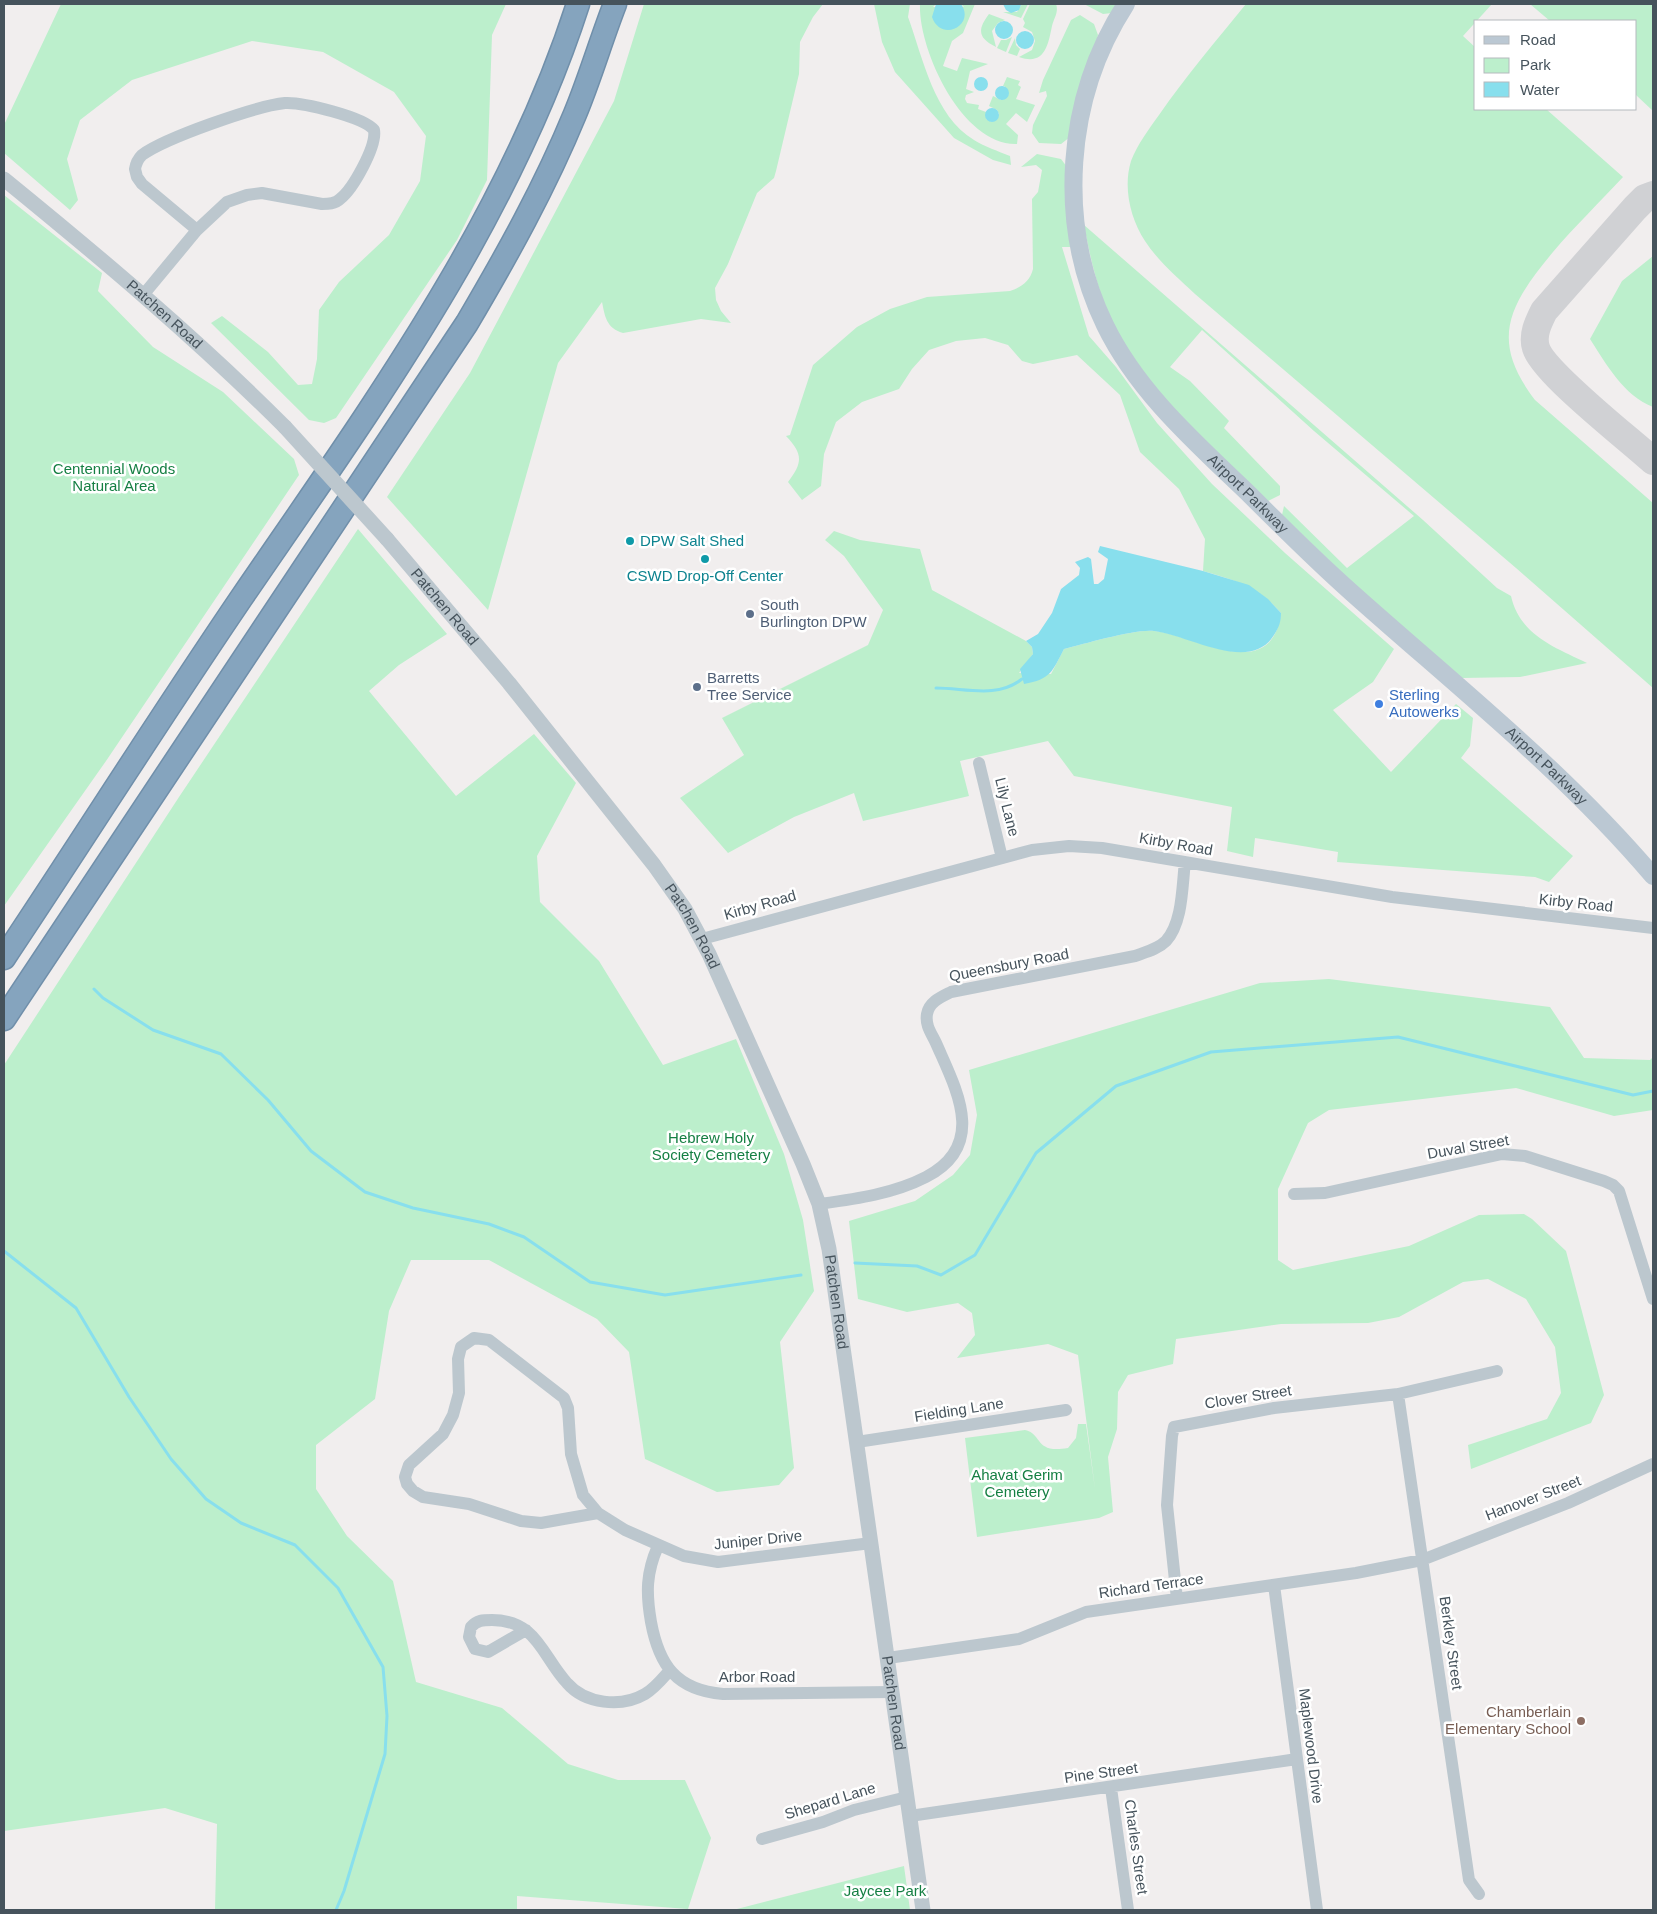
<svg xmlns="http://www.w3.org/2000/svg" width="1657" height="1914" viewBox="0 0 1657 1914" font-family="Arial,sans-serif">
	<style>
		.green { fill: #bcefcc }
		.water { fill: #88dfed }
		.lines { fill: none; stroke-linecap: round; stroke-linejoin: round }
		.stream { stroke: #88dfed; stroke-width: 3 }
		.taxiway { stroke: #d0d1d4; stroke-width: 28 }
		.motorway-casing { stroke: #708faa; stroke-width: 25 }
		.minor { stroke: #bcc7ce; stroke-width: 12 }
		.tertiary { stroke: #bcc7ce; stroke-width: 15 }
		.secondary { stroke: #bbc8d3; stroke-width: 18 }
		.motorway { stroke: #85a4be; stroke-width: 22 }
		.tertiary-bridge { stroke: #bcc7ce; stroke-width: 15 }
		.culture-dot { fill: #0f9aa8; stroke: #fff; stroke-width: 2 }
		.service-dot { fill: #5c6f8a; stroke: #fff; stroke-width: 2 }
		.shop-dot { fill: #3f7fe0; stroke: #fff; stroke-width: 2 }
		.education-dot { fill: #8d6e63; stroke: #fff; stroke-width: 2 }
		.labels { text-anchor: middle; stroke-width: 5; stroke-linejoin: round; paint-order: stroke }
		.street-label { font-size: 15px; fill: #46535c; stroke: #fff }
		.park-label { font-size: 15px; fill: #157f43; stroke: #fff }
		.culture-label { font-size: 15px; fill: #0d838f; stroke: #fff; text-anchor: start }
		.service-label { font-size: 15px; fill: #4e5e75; stroke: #fff; text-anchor: start }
		.shop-label { font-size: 15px; fill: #366cbe; stroke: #fff; text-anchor: start }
		.education-label { font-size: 15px; fill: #785e54; stroke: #fff; text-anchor: end }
	</style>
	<rect width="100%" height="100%" fill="#f1eeee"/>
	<path class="green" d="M61,4H506L492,35L487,180L457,240L336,418L324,423L309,420L211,323L222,316L268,352L298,385L312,384L317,359L319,310L339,282L389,235L420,181L426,136L394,92L323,52L252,41L132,80L80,120L67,159L78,200L70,210L4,153V125Z
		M644,4H823L813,17L800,42L799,74L776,171L774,178L757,193L728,264L715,288L716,300L721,311L731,323L701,319L623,333C606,328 605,316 602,302L558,363L488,610L387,497L470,373L614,101Z
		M874,4H910L908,17C923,58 934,116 974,140C985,147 998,151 1010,156L1011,165L993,160L954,138L895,72L882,42Z
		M920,4H936L933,7H964L961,4H975L963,33L952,41L943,66L957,71L962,58L988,64L970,71L966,89L974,92L966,95L965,99L967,103L979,105L978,109L986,112V119L992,122L999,114L997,110L989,106L993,96L1001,100L1005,86H1003L1007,77L1020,81L1018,85L1021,87L1016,99L1035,105L1027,122L1016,113L1006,124L1018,135L1017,144C962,146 918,49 920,4Z
		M1022,4H1028L1021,18L1003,12H1017Z
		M1030,4H1056C1059,12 1054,18 1052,26C1048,45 1045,66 1019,57L1032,50L1035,41L1032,32L1023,27L1025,23L1023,19Z
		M1084,4H1118L1112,13L1103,14Z
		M1246,4H1492L1463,36L1476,48V109H1546L1623,177C1600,202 1575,226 1553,252C1509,305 1489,340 1535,400L1653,503V688L1516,568L1195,294C1177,277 1158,261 1145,241C1130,218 1123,187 1131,161C1137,145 1149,129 1159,115C1186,76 1216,41 1246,4Z
		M1530,4H1653V111L1636,95V21H1550Z
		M989,14L1005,20L998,23L992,31L996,47C978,38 977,30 989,14Z
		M1080,15L1094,24L1098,35L1070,137L1061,144L1039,143L1032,133L1033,125L1047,96L1046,91L1039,93L1043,80L1071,20Z
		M1012,37L1006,52L997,48L1001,40H1006Z
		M1015,38L1016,45L1020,49L1017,56L1008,53Z
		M1037,154L1061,159L1067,167L1073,247H1062L1089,336L1116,367L1157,423L1212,484L1285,553L1394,649L1373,682L1333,710L1391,772L1456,704L1473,718L1470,746L1461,758L1573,856L1549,882L1535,877L1337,862L1338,852L1255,838L1253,857L1227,851L1232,807L1074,776L1048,741L960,761L969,796L863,821L854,793L794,817L728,853L680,798L744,755L722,718L868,645L883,610L844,556L825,540L834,531L860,540L920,549L932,590L1026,641L1032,647L1033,654L1019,673L1051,674L1064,649C1085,644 1134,629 1154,631C1196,635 1271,686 1281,613C1258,586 1236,581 1203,571L1205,539L1179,489L1140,452L1120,395L1077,355L1033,364L1022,361L1008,345L985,338L956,341L929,350L912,369L899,389L862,402L836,422L824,454L821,486L802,500L788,482C803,462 803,454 786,436L790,435L813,365L857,327L890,309L927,297L1010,291C1022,287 1030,281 1033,269L1032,199L1038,192L1042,170L1036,165L1021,167Z
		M4,195L102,273L98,291L153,347L223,392L294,459L299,475L106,761L4,906Z
		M1084,225L1423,520L1497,588L1511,596C1520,635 1554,647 1587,663L1520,677L1462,678L1366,596L1282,515L1284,506L1347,568L1414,516L1314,431L1202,330L1170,367L1190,381L1229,421L1224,428L1280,486V495L1266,502C1214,450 1155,399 1118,334C1100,301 1091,262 1084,225Z
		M1653,256V407C1623,395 1607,365 1590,339L1622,281Z
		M358,529L447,634L399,665L369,691L456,796L534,734L576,783L537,856L540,902L599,961L663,1065L736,1039L784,1154L803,1220L814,1291L780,1342L794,1468L779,1485L717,1492L645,1459L629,1352L597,1319L489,1260H411L389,1311L375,1399L316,1445V1489L347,1536L393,1581L416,1682L502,1708L568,1764L618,1780H685L711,1838L688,1909L517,1896V1910H215L217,1824L165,1808L4,1831V1065L179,797Z
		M1329,979L1550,1007L1584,1058L1650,1060L1653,1057V1110L1614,1116L1516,1088L1329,1110L1308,1123L1278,1189V1260L1293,1270L1409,1246L1479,1215L1524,1214L1532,1219L1566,1251L1604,1395L1591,1423L1471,1469L1468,1445L1547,1419L1561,1393L1555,1347L1526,1299L1488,1279L1463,1282L1399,1317L1368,1323L1281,1324L1176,1339L1173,1364L1128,1375L1118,1392L1117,1429L1108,1457L1113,1512L1099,1518L977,1537L965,1438L1025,1430C1043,1434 1034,1454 1068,1448L1076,1438L1078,1424H1086L1095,1489L1078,1355L1048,1344L957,1358L975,1335L972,1313L958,1303L907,1312L858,1299L849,1221L915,1201L953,1175L970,1155L977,1115L969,1070L1260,983Z
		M904,1866L910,1910H733Z"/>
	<path class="water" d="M936,4H961C976,25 941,43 932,17Z
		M1003,4H1021V5L1019,10L1011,13L1006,10Z
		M995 30a9 9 0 1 1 18 0a9 9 0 1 1-18 0Z
		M1016 40a9 9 0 1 1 18 0a9 9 0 1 1-18 0Z
		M974 84a7 7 0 1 1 14 0a7 7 0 1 1-14 0Z
		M995 93a7 7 0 1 1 14 0a7 7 0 1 1-14 0Z
		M985 115a7 7 0 1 1 14 0a7 7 0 1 1-14 0Z
		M1100,546L1203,571L1249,585L1268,599L1281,613C1281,622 1279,627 1274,635C1250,674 1189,635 1154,631C1134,629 1085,644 1064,649C1052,672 1051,679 1024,684L1020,669L1033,654L1032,647L1026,641L1038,634L1052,613L1061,589L1079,575L1080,568L1075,562L1088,557L1091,559L1094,584H1098L1104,579L1108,559L1098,552Z"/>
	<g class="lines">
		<path class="stream" d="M936,688C965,688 997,699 1022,679
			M94,989L103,998L153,1030L221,1054L268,1100L311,1151L365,1192L413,1208L489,1224L524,1237L590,1282L665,1295L801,1275
			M4,1251L76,1308L129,1397L171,1459L206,1499L241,1523L295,1545L338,1588L383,1667L387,1716L385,1754L344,1891L336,1910
			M855,1263L917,1266L941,1275L975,1255L1036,1153L1116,1086L1211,1052L1398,1037L1633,1095L1653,1091"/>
		<path class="taxiway" d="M1653,195L1645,198L1635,208L1544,311C1538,323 1532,335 1536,348C1544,373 1629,439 1653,461"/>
		<defs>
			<path id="motorway" d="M4,958C84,838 161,716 242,597C370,410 508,222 578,4
				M4,1019L467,323C507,255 545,187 575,114C590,78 601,40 615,4"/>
		</defs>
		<use href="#motorway" class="motorway-casing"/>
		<path class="minor" d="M144,294L197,230L227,202L247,195L262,193L322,204C328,204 335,204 340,199C353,189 377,146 374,130C364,117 302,102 285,103C256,106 165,138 142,155C138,159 136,163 135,169L137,177L142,184L197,230
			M979,763L1002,858
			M702,939L1032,850L1069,846L1102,848L1392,897L1653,928
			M1294,1194L1325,1193L1502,1154L1525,1156L1604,1181L1613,1185L1619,1191L1653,1299
			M819,1204C855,1199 893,1194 926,1177C988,1145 956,1089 936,1043C932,1034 925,1026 927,1014C929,1002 941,997 951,992L1135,956C1146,952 1158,949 1166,941C1183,922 1182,886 1185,862
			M1398,1394L1469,1880L1479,1894
			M857,1442L1066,1410
			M598,1513L541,1523L521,1521L469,1504L423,1497L413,1491L407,1484L405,1477L409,1465L443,1434L453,1415L459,1393L458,1359L461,1347L474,1338L489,1340L564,1398L568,1408L571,1454L583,1495L598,1513L625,1530L684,1556L718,1562L871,1543
			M658,1546C646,1573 646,1593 651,1622C659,1665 676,1690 723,1694L892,1692
			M1274,1585L1317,1910
			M1177,1599L1167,1505L1172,1436L1174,1427L1274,1408L1398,1394L1497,1371
			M526,1630L488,1652L475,1649L469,1637L471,1627C477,1620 483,1620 492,1620C537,1620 542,1656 567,1683C585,1704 621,1708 645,1694C655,1688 662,1679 670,1670
			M888,1658L1019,1639L1086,1612L1356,1573L1422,1560L1568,1503L1653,1464
			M1111,1788L1128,1910
			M910,1816L1297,1759
			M762,1839L823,1822L854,1810L907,1797"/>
		<g class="tertiary">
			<path id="s1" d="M4,179C101,258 196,338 285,427"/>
			<path id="s2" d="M387,539L509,683L654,865L685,909L709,954L803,1164L819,1204L829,1249L923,1910"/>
		</g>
		<path class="secondary" id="s3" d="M1126,4C1065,98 1056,224 1105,325C1138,393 1197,444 1250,495C1283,528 1316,561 1351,592C1455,685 1563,770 1653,876"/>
		<use href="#motorway" class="motorway"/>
		<path class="tertiary-bridge" d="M285,427L387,539"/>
	</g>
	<g class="culture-dot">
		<circle cx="630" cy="541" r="5"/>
		<circle cx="705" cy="559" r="5"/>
	</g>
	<g class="service-dot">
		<circle cx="750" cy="614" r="5"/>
		<circle cx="697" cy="687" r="5"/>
	</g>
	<circle class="shop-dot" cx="1379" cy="704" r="5"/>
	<circle class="education-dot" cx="1581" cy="1721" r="5"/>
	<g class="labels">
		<g class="street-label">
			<text dy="5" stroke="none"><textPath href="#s1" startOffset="210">Patchen Road</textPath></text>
			<text dy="5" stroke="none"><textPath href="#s3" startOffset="558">Airport Parkway</textPath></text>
			<text dy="5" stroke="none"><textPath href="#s2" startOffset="89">Patchen Road</textPath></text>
			<text dy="5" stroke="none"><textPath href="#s3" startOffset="962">Airport Parkway</textPath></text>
			<text transform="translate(1007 807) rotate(76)" y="5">Lily Lane</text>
			<text transform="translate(1176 844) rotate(10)" y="5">Kirby Road</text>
			<text transform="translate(1576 903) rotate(6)" y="5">Kirby Road</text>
			<text transform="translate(760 905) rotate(-16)" y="5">Kirby Road</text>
			<text dy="5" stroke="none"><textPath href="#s2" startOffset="494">Patchen Road</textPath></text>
			<text transform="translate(1009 965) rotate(-11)" y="5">Queensbury Road</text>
			<text transform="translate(1468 1147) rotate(-10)" y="5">Duval Street</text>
			<text dy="5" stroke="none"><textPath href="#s2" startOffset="899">Patchen Road</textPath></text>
			<text transform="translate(1248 1397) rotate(-9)" y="5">Clover Street</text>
			<text transform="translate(959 1410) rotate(-9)" y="5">Fielding Lane</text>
			<text transform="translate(1533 1498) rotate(-21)" y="5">Hanover Street</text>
			<text transform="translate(758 1540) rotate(-6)" y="5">Juniper Drive</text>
			<text transform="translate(1151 1586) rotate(-8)" y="5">Richard Terrace</text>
			<text transform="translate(1451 1643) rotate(82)" y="5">Berkley Street</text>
			<text x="757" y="1682">Arbor Road</text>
			<text dy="5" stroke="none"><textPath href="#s2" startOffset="1304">Patchen Road</textPath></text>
			<text transform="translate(1311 1746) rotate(83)" y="5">Maplewood Drive</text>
			<text transform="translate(1101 1773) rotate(-8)" y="5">Pine Street</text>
			<text transform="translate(830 1801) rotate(-17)" y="5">Shepard Lane</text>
			<text transform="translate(1136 1847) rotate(82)" y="5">Charles Street</text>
		</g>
		<g class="park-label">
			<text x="114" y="474">Centennial Woods<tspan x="114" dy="17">Natural Area</tspan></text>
			<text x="711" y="1143">Hebrew Holy<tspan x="711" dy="17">Society Cemetery</tspan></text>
			<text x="1017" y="1480">Ahavat Gerim<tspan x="1017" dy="17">Cemetery</tspan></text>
			<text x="885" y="1896">Jaycee Park</text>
		</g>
		<g class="culture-label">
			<text x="640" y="546">DPW Salt Shed</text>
			<text x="705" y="581" text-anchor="middle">CSWD Drop-Off Center</text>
		</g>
		<g class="service-label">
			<text x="760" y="610">South<tspan x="760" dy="17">Burlington DPW</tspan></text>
			<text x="707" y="683">Barretts<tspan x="707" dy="17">Tree Service</tspan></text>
		</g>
		<g class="shop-label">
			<text x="1389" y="700">Sterling<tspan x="1389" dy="17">Autowerks</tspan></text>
		</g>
		<g class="education-label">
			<text x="1571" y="1717">Chamberlain<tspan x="1571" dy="17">Elementary School</tspan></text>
		</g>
	</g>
	<rect width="1657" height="1914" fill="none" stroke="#46535c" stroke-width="10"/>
	<rect x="1474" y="20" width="162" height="90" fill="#ffffff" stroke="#b5babe"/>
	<rect x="1484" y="36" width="25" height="8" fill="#bbc8d3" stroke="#b5babe"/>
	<text x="1520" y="45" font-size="15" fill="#46535c">Road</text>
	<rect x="1484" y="58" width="25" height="15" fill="#bcefcc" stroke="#b5babe"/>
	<text x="1520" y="70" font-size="15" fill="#46535c">Park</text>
	<rect x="1484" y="82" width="25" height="15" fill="#88dfed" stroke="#b5babe"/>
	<text x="1520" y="95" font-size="15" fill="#46535c">Water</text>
</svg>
